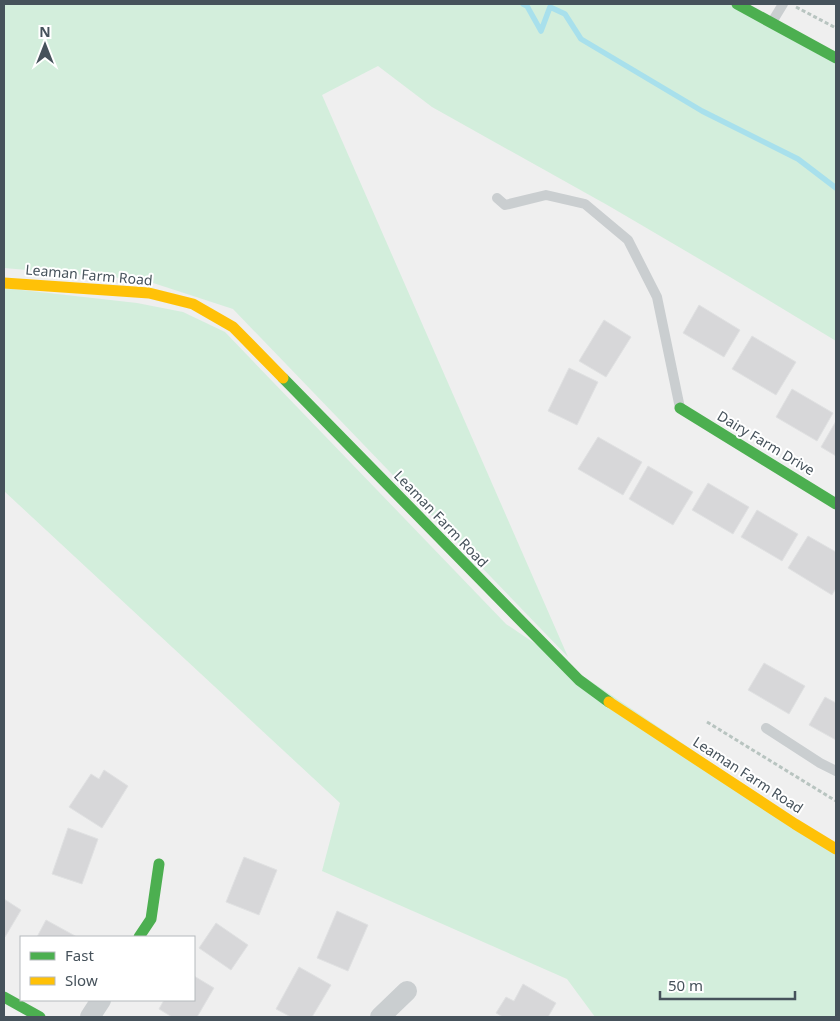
<svg xmlns="http://www.w3.org/2000/svg" width="840" height="1021" viewBox="0 0 840 1021" font-family="'Noto Sans',sans-serif">
	<style>
		.green { fill: #d3eedc }
		.lines { fill: none; stroke-linecap: round; stroke-linejoin: round }
		.stream { stroke: #a8e0ec; stroke-width: 5.5 }
		.building { fill: #d7d7d9; stroke: #e0e1e2 }
		.path { stroke: #b8c4c0; stroke-width: 3; stroke-dasharray: 4 2.5; stroke-linecap: butt }
		.lane { stroke: #caced0; stroke-width: 10 }
		.street { stroke: #caced0; stroke-width: 20 }
		.fast { stroke: #4caf50; stroke-width: 11 }
		.slow { stroke: #ffc107; stroke-width: 11 }
		.labels { text-anchor: middle; stroke-width: 4; stroke-linejoin: round; paint-order: stroke }
		.street-label { font-size: 14px; fill: #46525b; stroke: #fff }
	</style>
	<rect width="100%" height="100%" fill="#efefef"/>
	<path class="green" d="M4,4H737L836,58V341L730,277L609,206L432,107L378,66L322,95L568,657L233,309L144,280L4,268Z
		M4,288L137,303L183,312L225,332L506,624L836,847V1017H595L567,979L322,871L340,803L4,491Z"/>
	<g class="lines">
		<path class="stream" d="M523,4L527,6L541,31L550,7L565,14L581,39L702,111L798,159L836,188"/>
	</g>
	<path class="building" d="M699,305L740,330L724,357L683,333Z
		M604,320L631,337L606,377L579,361Z
		M752,336L796,362L776,395L732,369Z
		M569,368L598,382L577,425L548,411Z
		M792,389L833,413L817,441L776,417Z
		M836,421V456L821,447Z
		M598,437L642,462L623,495L578,469Z
		M648,466L693,492L673,525L629,499Z
		M708,483L749,507L733,534L692,510Z
		M757,510L798,534L782,561L741,537Z
		M808,536L836,552V588L832,595L788,568Z
		M764,663L805,686L789,714L748,690Z
		M825,697L836,703V740L809,725Z
		M104,770L128,786L102,828L69,807L91,774L99,779Z
		M68,828L98,839L82,884L52,874Z
		M244,857L277,870L259,915L226,902Z
		M4,899L21,910L5,937L4,936Z
		M337,911L368,925L348,971L317,958Z
		M46,920L77,937H37Z
		M216,923L248,945L231,970L199,948Z
		M299,967L331,985L312,1017H291L276,1009Z
		M194,976L214,988L197,1017H172L159,1009L164,1000H194Z
		M523,984L556,1003L548,1017H503L496,1013L506,997L514,1001Z"/>
	<g class="lines">
		<path class="path" d="M796,7L836,28
			M707,722L836,801"/>
		<path class="lane" d="M772,22L783,4
			M497,198L505,205L546,195L585,204L628,240L657,297L680,408
			M766,728L820,763L836,771"/>
		<path class="street" d="M90,1017L101,1000
			M380,1017L407,991"/>
		<path class="fast" d="M737,4L836,58
			M283,378L579,680L609,702
			M680,408L836,504
			M139,937L151,919L159,864
			M4,997L40,1017"/>
		<path class="slow" d="M4,283L149,293L193,304L233,327L283,378
			M609,702L795,824L836,849"/>
	</g>
	<g class="labels">
		<g class="street-label">
			<text transform="translate(89 275) rotate(5)" y="5">Leaman Farm Road</text>
			<text transform="translate(766 443) rotate(31)" y="5">Dairy Farm Drive</text>
			<text transform="translate(441 519) rotate(46)" y="5">Leaman Farm Road</text>
			<text transform="translate(748 775) rotate(33)" y="5">Leaman Farm Road</text>
		</g>
	</g>
	<rect width="840" height="1021" fill="none" stroke="#46525b" stroke-width="10"/>
	<rect x="20" y="936" width="175" height="65" fill="#ffffff" stroke="#b5babd"/>
	<rect x="30" y="952" width="25" height="8" fill="#4caf50" stroke="#b5babd"/>
	<text x="65" y="961" font-size="15" fill="#46525b">Fast</text>
	<rect x="30" y="977" width="25" height="8" fill="#ffc107" stroke="#b5babd"/>
	<text x="65" y="986" font-size="15" fill="#46525b">Slow</text>
	<g transform="translate(45 45)" stroke="#ffffff" stroke-width="4" paint-order="stroke">
	<path d="M0-4L9 19L0 12L-9 19Z" fill="#46525b"/>
	<text y="-8" font-size="14" font-weight="bold" text-anchor="middle" fill="#46525b">N</text>
	</g>
	<path d="M660 991v8h135v-8" fill="none" stroke="#46525b" stroke-width="2.5"/>
	<text x="668" y="991" font-size="15" fill="#46525b" stroke="#ffffff" stroke-width="4" paint-order="stroke">50 m</text>
</svg>
